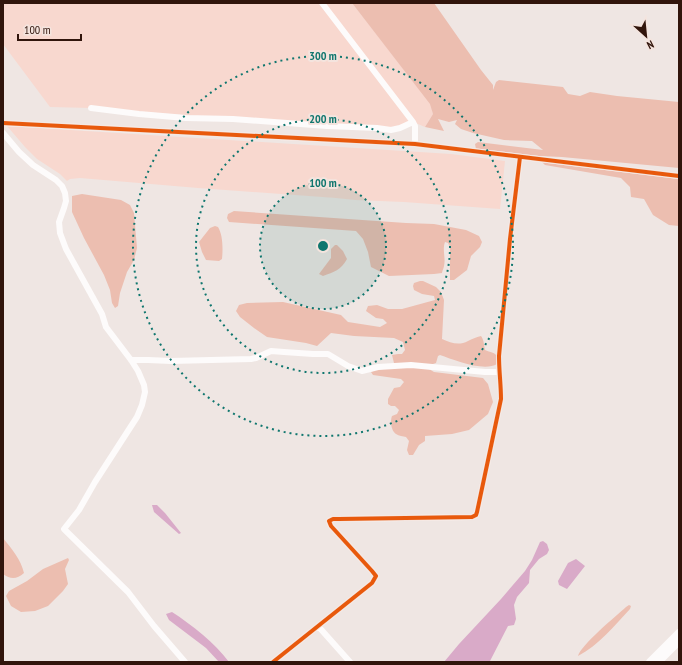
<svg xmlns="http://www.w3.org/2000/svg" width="682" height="665" viewBox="0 0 682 665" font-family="'PT Sans Narrow',sans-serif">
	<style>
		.green { fill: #f8d8cf }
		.forest { fill: #ecbeb0 }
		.water { fill: #d9aac8 }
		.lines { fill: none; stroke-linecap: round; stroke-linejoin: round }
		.minor { stroke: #fdfbfb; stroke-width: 6 }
		.major { stroke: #fdfbfb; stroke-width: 8 }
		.cycleway-casing { stroke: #f4e4de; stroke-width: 6 }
		.cycleway { stroke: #e8590c; stroke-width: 4 }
		.ring { fill: none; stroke: #0f766e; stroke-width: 2; stroke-dasharray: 2 4 }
		.centre { fill: #0f766e; stroke: #f4e4de; stroke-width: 2 }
		.ring-label { font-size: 12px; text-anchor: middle; font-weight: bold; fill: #0f766e; stroke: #f4e4de; stroke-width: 4; stroke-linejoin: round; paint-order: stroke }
	</style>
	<rect width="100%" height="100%" fill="#efe6e3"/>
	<path class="green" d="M3,3H352L431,104L433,114L425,127L413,122L400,128L327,126L91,108L50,107L3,44Z
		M7,126L451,154L505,161L500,209L404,202L355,200L336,198L198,188L80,178L70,179L67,181L60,174L37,159L25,147Z"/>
	<path class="forest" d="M352,3H434L481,70L493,85V90L496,82L499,80L563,87L568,94L580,96L590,92L617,96L679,102V168L562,157L517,155L476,149L475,144L478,142L543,150L532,141L504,140L473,133L461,129L455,124L457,120L449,122L438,119L444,131L425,127L433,114L430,104Z
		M540,160L679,176V226L669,225L653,215L644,199L631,197L630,187L621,178L545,165Z
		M82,194L121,200L130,205L134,213L137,248L134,260L127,272L120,293L118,306L115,308L112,303L110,290L104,275L84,238L72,212V196Z
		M234,211L406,223L434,224L466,230L479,236L482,242L480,247L471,256L467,270L454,280H450V247L448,243L445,242C442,250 446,258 444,266C444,267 442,272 442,273L434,274L389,276L371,267L368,252L363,239L356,231L229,222L227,218L228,214Z
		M215,226L218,227C223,235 223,249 222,259L219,261L206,260L202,252L199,242L210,228Z
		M335,245H337L343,251L347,259C341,270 334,272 323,276L319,274L331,258V249Z
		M420,281H423L436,287L441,292L444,300L442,339C451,343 459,346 468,341C472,339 476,337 481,336C484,340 484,345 485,350C495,354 498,352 497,364C484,372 454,360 440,355L438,356L436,363L430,365L429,369L434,372L483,378L488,384L493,402L488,414L469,430L452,434L425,436V441L419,445L413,455H409L407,450L409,441L406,437C403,436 399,436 396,434C391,431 390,421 392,416L397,414L399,410L395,406H391L388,404V399L394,388L400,387L404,382L401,379L373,375L371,372L375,370L392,368L394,363L392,355L398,354H402L405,350L403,342L394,338L354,336L331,333L317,346L306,343L267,337L254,328L240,317L236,311L239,305L247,303L283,302L341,315L348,322L380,327L387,323L383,319L376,318L366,311L368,306L377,305L388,309H402L435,300L434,296L422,294L414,290L413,286L414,283Z
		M3,538C12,549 21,560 24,573C17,579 11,580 3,574Z
		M68,558L69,560L65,569L68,584L63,591L48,606L35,611L21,612L11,606L6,596L9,591L27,581L43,569Z
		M629,605L631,606L630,609C614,626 599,645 578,656C581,645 616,616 626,607Z"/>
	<path class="water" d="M152,505H157L165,513L181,533L179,534L154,512Z
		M543,541L547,544L549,550L547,554L539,559L530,570L529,583L517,597L514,605L516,619L514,625L508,626L490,661L489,662H444L459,644L501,599L525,571L532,560L540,542Z
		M576,559L585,566L567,589L559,585L558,581L568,563Z
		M172,612C192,625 215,643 229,662H219L206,648L169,620L166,614Z"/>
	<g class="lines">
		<path class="minor" d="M322,3L413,122L415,126V144
			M91,108L139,114L186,118L233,119L327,126L377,128L391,130L400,128L413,122
			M3,123L415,144L679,176
			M3,133L19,152L33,165L56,180L62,186L65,193L66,201L64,208L59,222L60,233L66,249L102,314L106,327L131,360L138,371L144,385L145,392L142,405L137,417L95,482L79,510L64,529L128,592L154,626L185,662
			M131,360H148L171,361L251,359L256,358L271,351L284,352L313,354H328L348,366L362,371L378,367L411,365L485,372H499
			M318,626L350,662
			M273,662L372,583L376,576L372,571L331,526L329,521L333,519H339L472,517L476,515L477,512L501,399C501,385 499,371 499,356L510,239L520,157"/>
		<path class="major" d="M650,662L679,633
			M658,662L679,641"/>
		<defs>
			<path id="cycleway" d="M3,123L415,144L679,176
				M273,662L372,583L376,576L372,571L331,526L329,521L333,519H339L472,517L476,515L477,512L501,399C501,385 499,371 499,356L510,239L520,157"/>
		</defs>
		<use href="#cycleway" class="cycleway-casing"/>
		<use href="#cycleway" class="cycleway"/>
	</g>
	<circle cx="323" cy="246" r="63" fill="#0f766e" fill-opacity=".12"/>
	<g class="ring">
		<circle cx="323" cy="246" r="63"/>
		<circle cx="323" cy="246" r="127"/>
		<circle cx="323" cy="246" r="190"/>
	</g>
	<circle cx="323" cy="246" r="6" class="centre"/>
	<g class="ring-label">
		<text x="323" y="60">300 m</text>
		<text x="323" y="123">200 m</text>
		<text x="323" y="187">100 m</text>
	</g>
	<rect width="682" height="665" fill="none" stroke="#31150c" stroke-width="8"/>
	<g transform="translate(646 36) rotate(153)" stroke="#f4e4de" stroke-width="3" paint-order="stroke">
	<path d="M0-3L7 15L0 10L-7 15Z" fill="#31150c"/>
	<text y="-6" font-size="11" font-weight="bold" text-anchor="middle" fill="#31150c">N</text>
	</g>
	<path d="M18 34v6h63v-6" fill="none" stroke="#31150c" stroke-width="2"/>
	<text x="24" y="34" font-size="12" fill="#31150c" stroke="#f4e4de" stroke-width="3" paint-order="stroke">100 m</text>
</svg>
